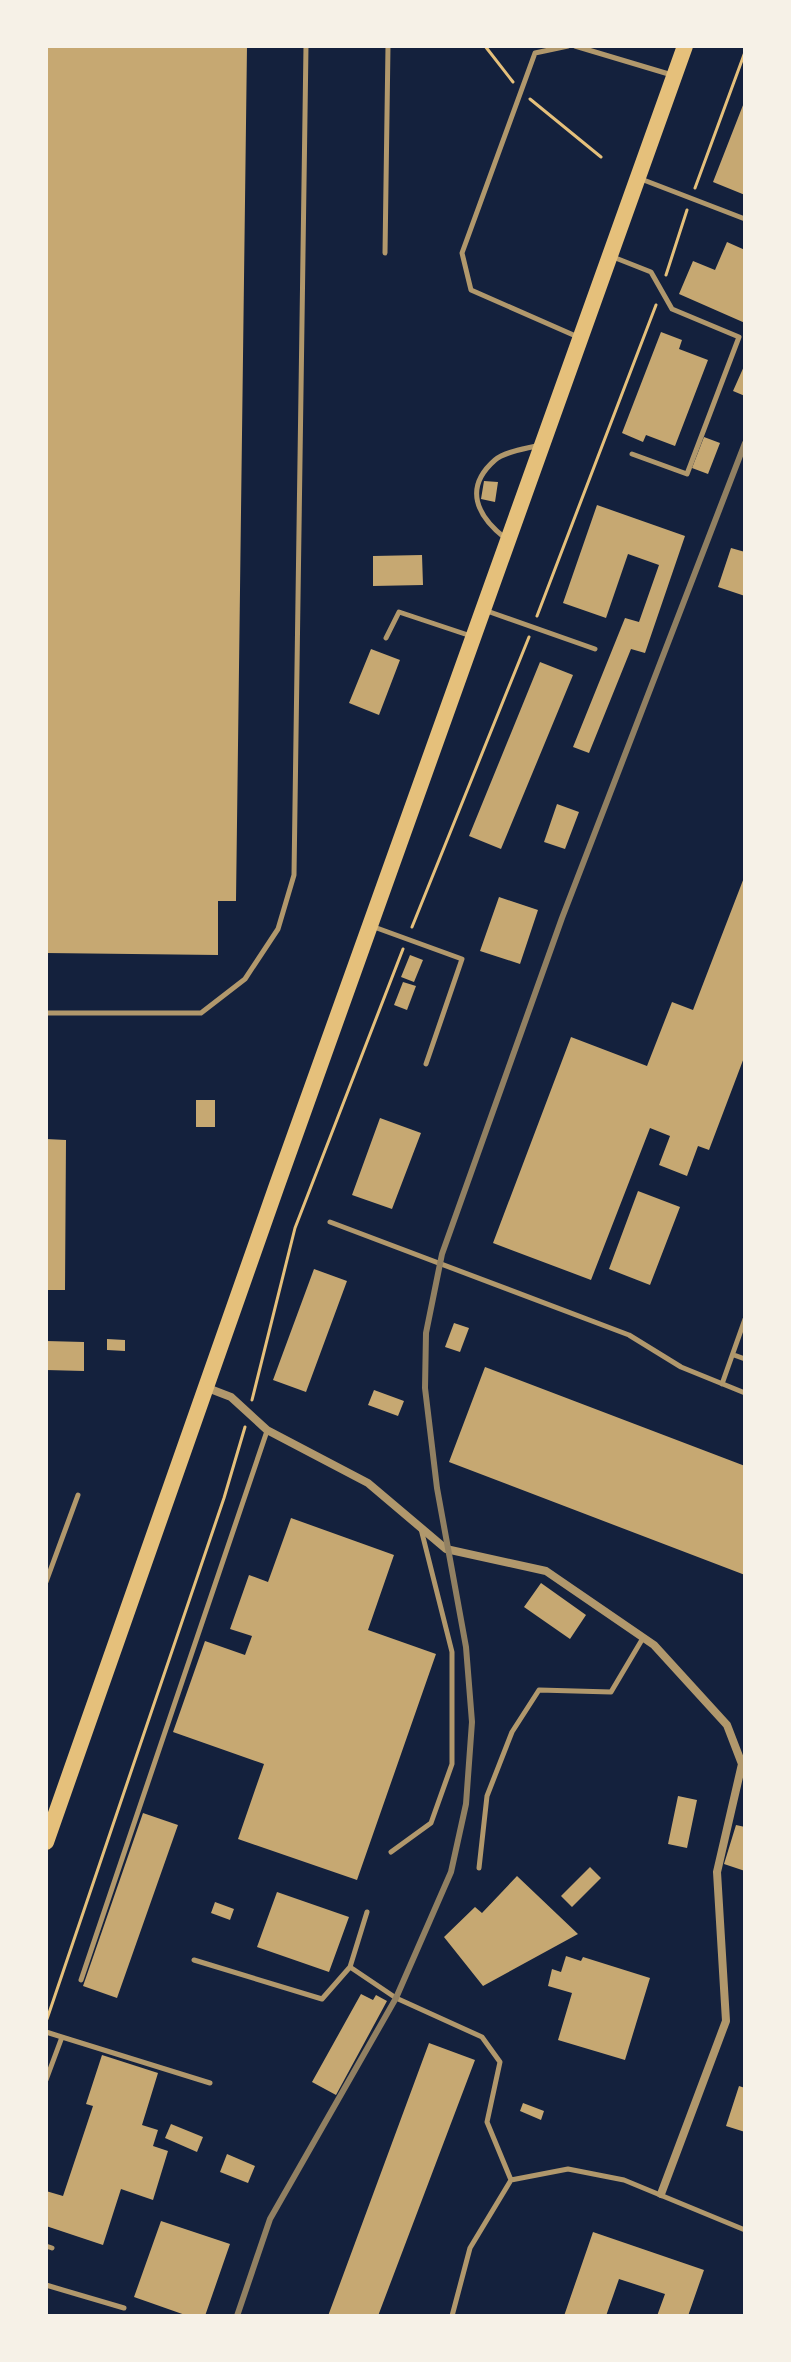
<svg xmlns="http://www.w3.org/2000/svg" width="791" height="2362" viewBox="0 0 791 2362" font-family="Montserrat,sans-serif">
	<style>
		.building { fill: #c6a872 }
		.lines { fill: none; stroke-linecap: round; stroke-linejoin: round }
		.path { stroke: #e5c07b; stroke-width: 3 }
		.service { stroke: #b1986c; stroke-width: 5 }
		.minor { stroke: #b1986c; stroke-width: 8 }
		.primary { stroke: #e5c07b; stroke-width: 16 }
		.rail { stroke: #918062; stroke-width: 6 }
	</style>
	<rect width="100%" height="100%" fill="#14213d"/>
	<path class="building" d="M46,46H247L236,901H218V955L46,953Z
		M745,100V195L713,182Z
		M727,242L745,250V323L679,294L693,261L715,270Z
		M661,332L682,340L679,349L708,360L675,446L646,435L643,442L622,433Z
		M745,364V396L733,391Z
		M704,437L720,443L708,474L692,468Z
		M484,481L498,482L495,502L481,499Z
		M597,505L685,536L645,653L631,649L589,753L573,747L625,618L639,622L659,565L628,554L606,618L563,603Z
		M731,548L745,552V596L718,587Z
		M422,555L423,585L373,586V556Z
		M371,649L400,660L379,715L349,703Z
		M540,662L573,675L501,849L469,836Z
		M557,804L579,812L565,849L544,842Z
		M745,875V1055L709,1150L698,1146L687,1176L659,1165L670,1136L650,1128L591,1280L493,1243L571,1037L647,1066L672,1002L693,1010Z
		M499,897L538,910L520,964L480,951Z
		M410,955L423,960L414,982L401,977Z
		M403,982L416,986L407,1010L394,1005Z
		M196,1100H215V1127H196Z
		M380,1118L421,1133L392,1209L352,1195Z
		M46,1139L66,1140L65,1290H46Z
		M638,1191L680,1207L650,1285L609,1269Z
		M314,1269L347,1281L306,1392L273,1380Z
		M454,1323L469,1328L460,1352L445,1347Z
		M107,1339L125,1340V1351L107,1350Z
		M46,1341L84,1342V1371L46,1370Z
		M485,1367L745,1466V1575L449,1462Z
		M374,1390L404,1401L398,1416L368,1405Z
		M291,1518L394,1555L368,1630L436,1654L357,1880L238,1839L264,1764L173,1732L205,1641L245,1655L252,1636L230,1629L249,1575L268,1582Z
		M541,1583L586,1615L570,1639L524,1607Z
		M678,1796L697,1800L687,1848L668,1844Z
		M143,1813L178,1825L117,1998L83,1986Z
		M736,1825L745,1827V1871L724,1864Z
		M590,1867L601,1878L572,1907L561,1896Z
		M517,1876L578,1934L483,1986L444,1937L475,1907L482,1913Z
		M277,1892L349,1917L329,1972L257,1947Z
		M215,1902L234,1909L230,1920L211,1913Z
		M566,1956L581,1961L583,1957L650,1978L625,2060L558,2040L572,1993L548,1986L552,1969L561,1972Z
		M361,1994L373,2000L376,1995L387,2001L336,2095L312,2082Z
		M429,2043L475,2060L378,2316H328Z
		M102,2055L158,2073L142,2125L158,2130L153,2146L168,2151L153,2200L121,2189L103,2245L46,2226V2191L63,2196L93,2106L86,2104Z
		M739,2086L745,2088V2132L726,2126Z
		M523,2103L544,2111L541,2120L520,2111Z
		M171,2124L203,2137L197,2152L165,2138Z
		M227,2154L255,2166L248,2183L220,2172Z
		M161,2221L230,2244L205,2316H188L134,2297Z
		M593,2232L704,2270L688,2316H657L665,2294L619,2279L606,2316H564Z"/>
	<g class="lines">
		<path class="path" d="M485,46L513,82
			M530,99L601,157
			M695,188L745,52
			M666,275L687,210
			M537,616L656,305
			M412,927L529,637
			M252,1400L295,1228L403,949
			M47,2019L224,1498L245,1427"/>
		<path class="service" d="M568,46L535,53L462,253L471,290L578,337
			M575,46L672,75
			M641,179L745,219
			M385,253L388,46
			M613,257L651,272L672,309L739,337L687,474L632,454
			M505,538C477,516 463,488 495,460C504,452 524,449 536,446
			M487,611L595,649
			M386,638L399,612L471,636
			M374,927L462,959L426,1064
			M46,1013H201L245,979L278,929L294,875L306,46
			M330,1222L629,1335L681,1367L745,1393
			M734,1355L745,1359
			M722,1384L745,1319
			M46,1582L78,1495
			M391,1852L431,1823L452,1764V1652L421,1529
			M479,1868L487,1796L512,1732L539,1690L611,1692L643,1638
			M194,1960L322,1999L350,1967L367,1912
			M350,1967L396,1998L482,2037L500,2062L487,2122L511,2180
			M81,1980L267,1431
			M46,2032L210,2083
			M46,2080L62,2037
			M46,2246L52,2248
			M46,2285L124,2308
			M452,2316L470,2248L511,2180L568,2169L624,2180L745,2230"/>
		<path class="minor" d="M205,1387L231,1397L267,1430L368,1483L446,1549L546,1571L654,1645L727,1725L742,1764L717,1872L726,2021L661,2194"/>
		<path class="primary" d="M46,1842L276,1188L685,46"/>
		<path class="rail" d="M237,2316L270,2219L396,1998L451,1872L466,1804L472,1722L466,1647L437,1488L425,1388L426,1333L442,1254L562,918L745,443"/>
	</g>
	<rect width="791" height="2362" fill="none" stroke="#f6f1e7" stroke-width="96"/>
</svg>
